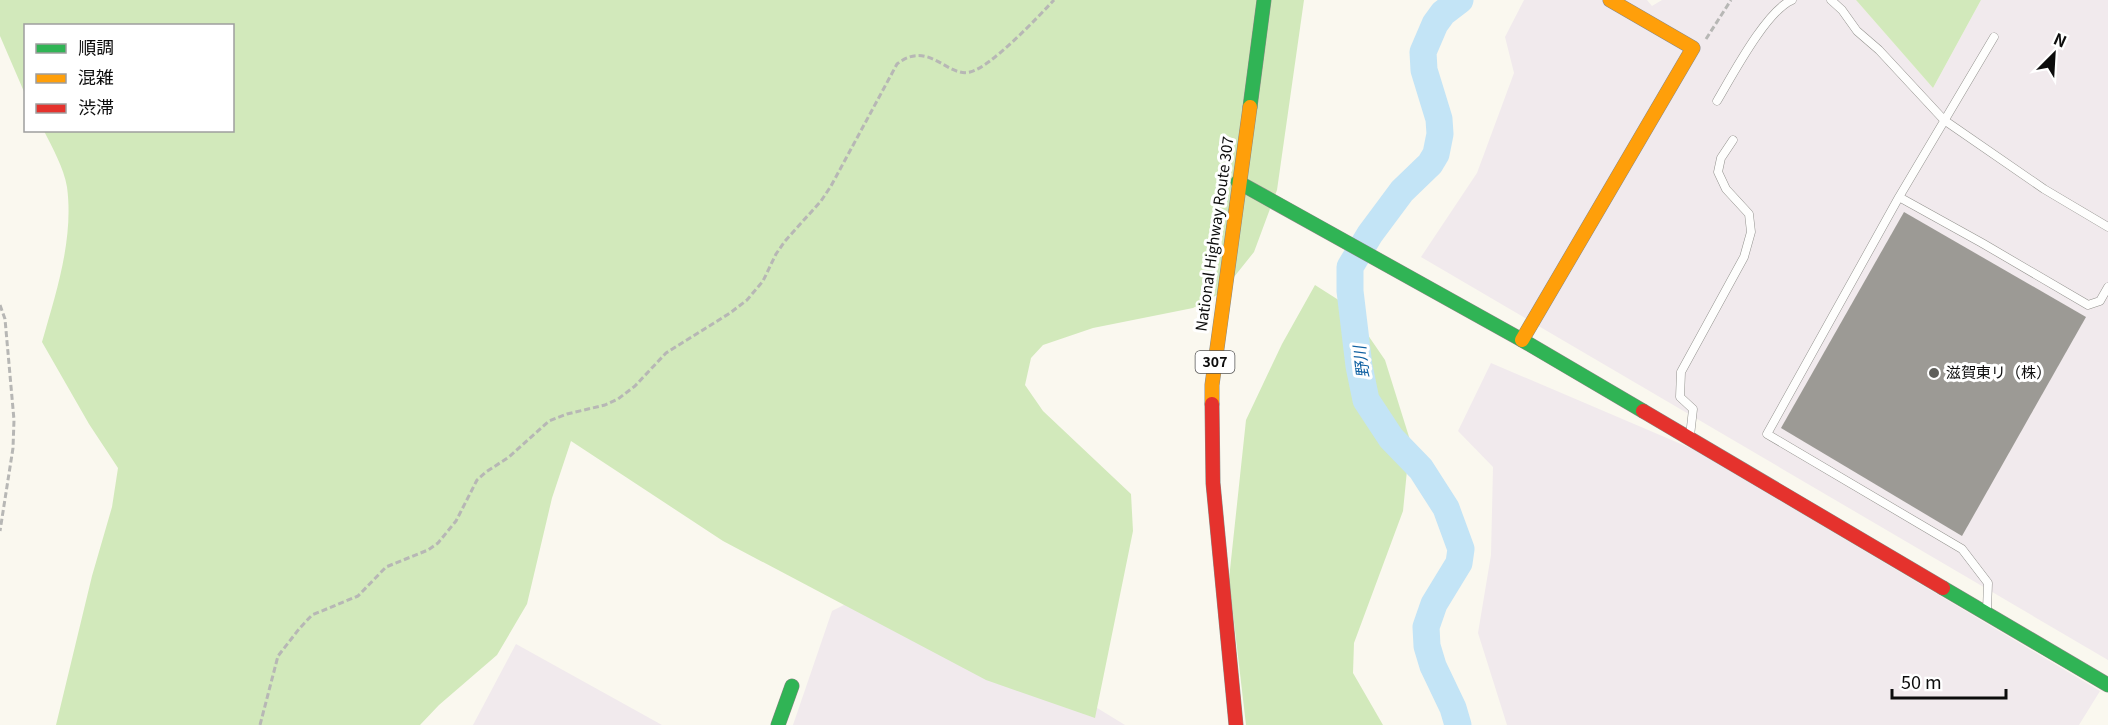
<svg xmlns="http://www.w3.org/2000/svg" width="2108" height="725" viewBox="0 0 2108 725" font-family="Georgia,'Noto Sans JP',serif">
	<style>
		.industrial { fill: #f1eaed }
		.forest { fill: #d2e9bb }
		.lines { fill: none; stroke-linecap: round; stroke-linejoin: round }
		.river { stroke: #c3e4f6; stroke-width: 27 }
		.building { fill: #9c9a95 }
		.lane-casing { stroke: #93928e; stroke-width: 9 }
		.fast-casing { stroke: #8a8985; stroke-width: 15 }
		.slow-casing { stroke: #8a8985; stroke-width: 15 }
		.jam-casing { stroke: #8a8985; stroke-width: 15 }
		.path { stroke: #b7b7b5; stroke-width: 3; stroke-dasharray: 6 3; stroke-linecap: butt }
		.lane { stroke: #fefefd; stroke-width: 8 }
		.fast { stroke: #30b455; stroke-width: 14 }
		.slow { stroke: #ff9f0a; stroke-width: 14 }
		.jam { stroke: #e5322d; stroke-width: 14 }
		.poi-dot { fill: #5f5f5b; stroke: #fff; stroke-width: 2 }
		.labels { text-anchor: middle; stroke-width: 6; stroke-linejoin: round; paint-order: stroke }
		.shield { fill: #fff; stroke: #555; stroke-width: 1.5 }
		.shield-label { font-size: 14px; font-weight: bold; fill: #0c0c0c }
		.street-label { font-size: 15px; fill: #0c0c0c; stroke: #fff }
		.poi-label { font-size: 15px; fill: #0c0c0c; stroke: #fff; text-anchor: start }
		.water-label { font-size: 16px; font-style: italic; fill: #1061a2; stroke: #fff }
	</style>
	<rect width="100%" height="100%" fill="#faf8ef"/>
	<path class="industrial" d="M1524,0H1647L1652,6L1662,0H1856L1933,88L1981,0H2108V660L1421,257L1477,173L1514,73L1505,37Z
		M1491,363L1695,450L2100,691L2079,725H1507L1478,633L1491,555L1493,467L1458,431Z
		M860,597L1040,673L1125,725H793L832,611Z
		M516,644L662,725H473Z"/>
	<path class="forest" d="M0,0H1304L1277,190L1254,252L1226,287L1217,295L1193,308L1093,328L1043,345L1031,358L1025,385L1043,411L1131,494L1133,531L1095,718L986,680L723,541L571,441L552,498L527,604L497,655L439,705L420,725H56L92,576L112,507L118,468L89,424L42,342C56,293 74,239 67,187C64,168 52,147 44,131L232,130V26H26L25,94L0,36Z
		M1856,0H1981L1933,88Z
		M1315,285L1348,306L1385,360L1410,440L1403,511L1354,643L1353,673L1383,725H1246L1229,579L1246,420L1282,344Z"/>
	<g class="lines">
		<path class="river" d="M1458,725L1453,708L1433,666L1427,646L1426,627L1434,604L1459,563L1461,549L1446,508L1421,469L1391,438L1366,400L1359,366L1350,291V267L1370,234L1402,191L1430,164L1436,154L1440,134L1439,119L1424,70L1423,52L1435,24L1443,13L1460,0"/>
	</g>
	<path class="building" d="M1904,212L2086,317L1962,536L1781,428Z"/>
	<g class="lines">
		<defs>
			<path id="lane" d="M1831,0L1842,10L1857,31L1879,50L1944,120L2044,189L2108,227
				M1717,101C1732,76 1766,11 1792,0
				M1899,197L1982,243L2088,305L2100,301L2108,287
				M1690,436L1693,409L1680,397L1681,372L1744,257L1751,232L1749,214L1726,189L1718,172L1721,158L1733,140
				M1987,610L1988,583L1962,549L1767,434L1899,197L1994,37"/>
			<path id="fast" d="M1250,107L1264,0
				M1238,182L1522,340L1643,411
				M1943,588L2108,685
				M778,725L792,686"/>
			<path id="slow" d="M1522,340L1693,48L1610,0
				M1212,404V385L1250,107"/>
			<path id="jam" d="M1212,404L1213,483L1236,725
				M1643,411L1943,588"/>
		</defs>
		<use href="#lane" class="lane-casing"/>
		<use href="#fast" class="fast-casing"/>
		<use href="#slow" class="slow-casing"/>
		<use href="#jam" class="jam-casing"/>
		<path class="path" d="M1706,39L1731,0
			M0,305L5,319L14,420L13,448L0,531
			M260,725L278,656L299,629L312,615L358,596L386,567L428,550L438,543L456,521L477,480L486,472L509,457L549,421L567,414L605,405L618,399L635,386L666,353L730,313L747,300L763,281L776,254L785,241L821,201L831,186L897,64C929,39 947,78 970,72C990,68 1039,16 1054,0"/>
		<use href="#lane" class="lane"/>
		<use href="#fast" class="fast"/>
		<use href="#slow" class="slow"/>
		<use href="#jam" class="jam"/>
	</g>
	<circle class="poi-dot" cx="1934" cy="373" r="6"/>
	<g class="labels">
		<rect class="shield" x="1195.5" y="351" width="39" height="22" rx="4.5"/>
		<g class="shield-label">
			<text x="1215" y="367">307</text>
		</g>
		<g class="street-label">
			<text transform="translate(1215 234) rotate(-82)" y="5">National Highway Route 307</text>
		</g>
		<g class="poi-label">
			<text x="1946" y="378">滋賀東リ（株）</text>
		</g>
		<g class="water-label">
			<text transform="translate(1361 362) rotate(-97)" y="6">野川</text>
		</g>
	</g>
	<rect x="24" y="24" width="210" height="108" fill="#ffffff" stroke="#9e9e9e" stroke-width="1.5"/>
	<rect x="36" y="44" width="30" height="9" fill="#30b455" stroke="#9e9e9e" stroke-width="1.5"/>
	<text x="78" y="54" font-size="18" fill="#0c0c0c">順調</text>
	<rect x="36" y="74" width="30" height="9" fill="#ff9f0a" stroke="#9e9e9e" stroke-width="1.5"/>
	<text x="78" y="84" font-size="18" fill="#0c0c0c">混雑</text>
	<rect x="36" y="104" width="30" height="9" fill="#e5322d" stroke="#9e9e9e" stroke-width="1.5"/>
	<text x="78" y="114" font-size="18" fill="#0c0c0c">渋滞</text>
	<g transform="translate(2054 54) rotate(24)" stroke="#ffffff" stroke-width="4.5" paint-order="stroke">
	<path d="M0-4.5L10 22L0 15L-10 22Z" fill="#0c0c0c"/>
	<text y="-9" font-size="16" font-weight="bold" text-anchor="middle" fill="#0c0c0c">N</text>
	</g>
	<path d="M1892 689v9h114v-9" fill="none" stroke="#0c0c0c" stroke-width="3"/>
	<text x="1901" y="689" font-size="18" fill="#0c0c0c" stroke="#ffffff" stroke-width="4.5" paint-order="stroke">50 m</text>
</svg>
